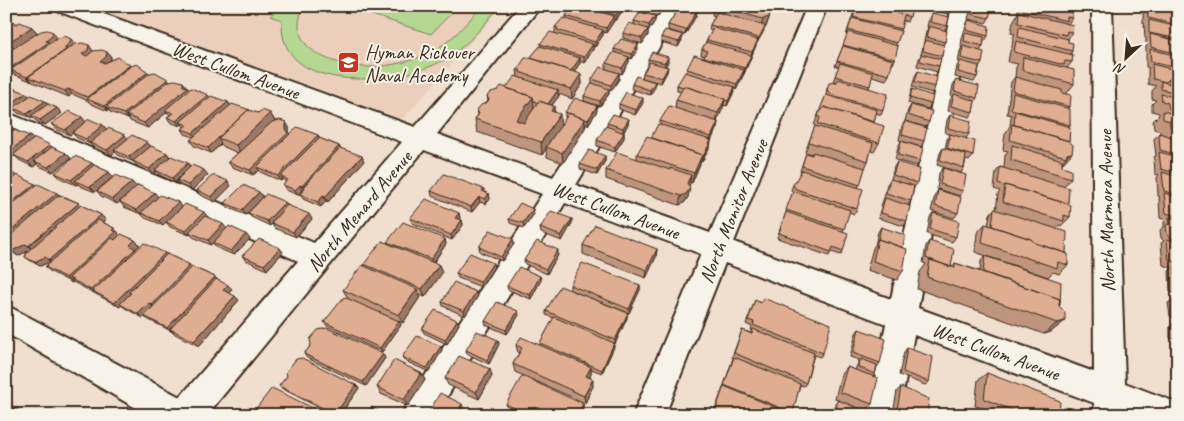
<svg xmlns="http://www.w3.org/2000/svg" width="1184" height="421" viewBox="0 0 1184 421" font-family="Caveat,sans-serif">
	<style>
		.built { fill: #ebcfbc }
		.green { fill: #b5d791; stroke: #788058 }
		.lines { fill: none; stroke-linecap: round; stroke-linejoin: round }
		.minor-casing { stroke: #3b2a1e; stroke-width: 4 }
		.minor { fill: #f7f3e8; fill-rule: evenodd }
		.wall { fill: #c0957d; stroke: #3b2a1e }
		.shaded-wall { fill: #9c7966; stroke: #3b2a1e }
		.building { fill: #dfad91; stroke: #3b2a1e }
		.labels { text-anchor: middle; stroke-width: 4; stroke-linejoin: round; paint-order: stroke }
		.poi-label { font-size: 20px; fill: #3b2a1e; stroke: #f7f3e8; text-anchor: start }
		.street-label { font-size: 20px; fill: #3b2a1e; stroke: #f7f3e8 }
	</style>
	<rect width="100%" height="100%" fill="#f0dece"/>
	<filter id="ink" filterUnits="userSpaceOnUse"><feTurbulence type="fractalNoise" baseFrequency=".02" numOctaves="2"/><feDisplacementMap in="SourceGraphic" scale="10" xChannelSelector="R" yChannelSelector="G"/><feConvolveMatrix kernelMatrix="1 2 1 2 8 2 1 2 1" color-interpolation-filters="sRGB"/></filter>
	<g filter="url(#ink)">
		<path class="built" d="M89,6H503L402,120Z"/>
		<path class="green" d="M281,6H304C282,51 338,67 371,67C391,66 413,61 431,52C452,42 466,23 482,6H500C482,27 464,51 438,63C394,85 277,95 282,20L270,16Z
			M344,6H458L431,34Z"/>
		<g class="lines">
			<defs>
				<path id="minor" d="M52,6H82L415,127L520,6H541L437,134L553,177L664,6H684L576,185L710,233L807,6H827L734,242L891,299L952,6H972L918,308L1094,372L1092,6H1112L1125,383L1178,403V415H1094V403L914,335L899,415H867L886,324L725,263L665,415H633L701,254L565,203L436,415H402L407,404L542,194L424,150L207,415H148L6,333V305L180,397L298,261L6,130V112L314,243L402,142L55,10Z"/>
			</defs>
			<use href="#minor" class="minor-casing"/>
			<use href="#minor" class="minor"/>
		</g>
		<path class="wall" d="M572,6H623L625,7L616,20H614V21L606,33L603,32V35L595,47L593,46V50L584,63L580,61V63L574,72L581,74L582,84L572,99L559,94V96L552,105L561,125L566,117H565V112L597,111L588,125L585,123V128L563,163L547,157L546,149L542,155L477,132L475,119L478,115L477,110L486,103L488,101L487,96L506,88L518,77L517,70L530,58L541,46L540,44L555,33V27L566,19V16Z
			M680,6H701L697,12L696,16L685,35L668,30V25Z
			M714,6H773L766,27H764V31L757,43L744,74L736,90L735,89L727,106L724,105L717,121L718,122L717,127L711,141L710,146L702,162L701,161L692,183L690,182L689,186L688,197L684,203L679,205L606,179V170L637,159V154L651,138L660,124V121L675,108L676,100L681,92L677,91V85L686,72L687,69L704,58L705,56L701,55L702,49L712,31L709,30L710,25L715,16L712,15Z
			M856,6H914L912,8L907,22L903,21L900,30L901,31L896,45L895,59L893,64H892L889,75L886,80L872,76L869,88L883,110L881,115L876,113L874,122L879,143L874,152L871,151L868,161L865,168L858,188L857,209L854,214L849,212L843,231V251L841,255L831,252L829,256L777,238L793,192L791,190L793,185L801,172L800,171L806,153L812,155V154L805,152L815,126L814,125L826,95L827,88L837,82L833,81L839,67L835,66L847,36L846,35Z
			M931,6H951L948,14L930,10Z
			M968,6H988L987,9L989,18L986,23L968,19L970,11L972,7Z
			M1017,6H1072L1070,11L1072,18L1068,24L1072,32L1068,39V42L1072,51L1070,55L1072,62L1067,68L1074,84L1066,94L1070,107L1069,108L1070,125L1069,127V141L1073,145L1064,162L1062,163V166L1071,178L1064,186L1070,217L1061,226L1059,225L1056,229L1066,253L1068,265L1059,274L1053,272L1048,277L975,252L977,233L985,224L988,225L990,214L994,209L996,210L998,194L1000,191L994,189L996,172L1000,167L1004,168L1005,155L1008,151L1003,150L1005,134L1010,126L1011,117L1012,115L1007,114L1009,98L1010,97L1009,96L1011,82L1015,77L1016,67L1018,64L1008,62L1010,51L1012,47L1013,37L1015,34L1011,33L1013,22L1017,15L1018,10L1019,7Z
			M1143,6H1178V294L1170,292L1169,271L1172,268L1163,265L1161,243L1164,241L1161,238L1160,230L1164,227V222L1166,220L1160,218L1159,198L1160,197L1158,196L1157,177L1159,175L1155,174L1154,157L1156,156L1154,139L1159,133L1160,134V131L1154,129L1153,121L1159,115V113L1152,111V104L1156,100L1152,99V91L1156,86L1148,84V69L1149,68L1146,67V54L1147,52H1146V38H1145L1144,25L1145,24L1143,23V11L1144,10Z
			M643,7L662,10L658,16L642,12Z
			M932,13L947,26L945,30V42L943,45L942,56L940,59L939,66L937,72L917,66L919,59L921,55L926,32L928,28L927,27L929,18Z
			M655,16V21L649,30H648V35L642,44L623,38V33L634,25V21Z
			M6,18L13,21L15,23L32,27L38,33L57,38L71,39L75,45H89L93,52H107L111,57V61L131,66L148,72L149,73L186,87L189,90L210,98L228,102L230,105L258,113H270L275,121L289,127V132L290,134L318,135L319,138L339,146L340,148L364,161L328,202L326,201L321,207L303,199L300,194L304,190H302L298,195L286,190L283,185L286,182L284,181L283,179L281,181L260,172L259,170L253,175L232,167L228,162L238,153L224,147L221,144L211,153L194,146L190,140L194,137L185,134L182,129L184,127L182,124L180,126L170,122L167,117L170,115L167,112L148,128L130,121L129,119H128L110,112L109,110L108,111L91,104L88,101L72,94L69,97L6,71V53L9,52L6,51Z
			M968,20L988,36L985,41H984L983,46L980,51L982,63L979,68L977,77L974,82L955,77L957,66L959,63H958L960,51L962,47H961L962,38Z
			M661,37L682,40L678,47L661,42Z
			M614,49H638L632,59L629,58V62L622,74L606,69V63L614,52Z
			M648,59L668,62L665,66L668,67L667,72L661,83L642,78L643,73L648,64Z
			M918,71L935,87L932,93L912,87L915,76Z
			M619,73V79L611,91L609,90V94L600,106L584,101V96L592,84V79Z
			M956,80L977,98L975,101L973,112L970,117L948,111L950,100L952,97L951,96L953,85Z
			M655,82V87L650,95L631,89L632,84Z
			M6,84L12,89L26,93L29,96L57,108L62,113L45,125L36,121L33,118L18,113L15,110L13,112L6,109Z
			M912,89L931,104L928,109L908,103L910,95Z
			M643,103L635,115L619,109V104Z
			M911,105L929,122L926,127L905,121L908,110Z
			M950,115L969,134L966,138L973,156L969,161L966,160L964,168L961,173L937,165L940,153L943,148L945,149L947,139L950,134L945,133L947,120Z
			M629,119L628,124L624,132V138L615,152L597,146V140L607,127V123Z
			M905,121L924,141L921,147L899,140L902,126Z
			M86,122L103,125L106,129L128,139L147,142L151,147L167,153L170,157L208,175L192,190L180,185L177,181L176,183L159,175L156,171L153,174L137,166L134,162L118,155L115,152L111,155L94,148L90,144L77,138L72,133L70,135L56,129L51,124Z
			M6,125L33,139L52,147L71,158L53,172L39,166L37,164L33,167L19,160L15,156L13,157L6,154Z
			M901,141L920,161L917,166L895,160L898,147Z
			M605,156V161L597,175L580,169V164Z
			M897,162L917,183L914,188L911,201L908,205L907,221L904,226L878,218L882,203L884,198L887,184L891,179L894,167Z
			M92,163L94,165L109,172L113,177L95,192L80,186L78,184L76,185L60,178L55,173Z
			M943,168L963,191L960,196L937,189L939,173Z
			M6,170L16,176L79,203L81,205L101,215L106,220L102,222L114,228L119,233L118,234L120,236L140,245L135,249L136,250L167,254L190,265L192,267L215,277L217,280L232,289L229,293L239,300L199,346L175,334L173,332L149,320L144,317L143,318L125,308L121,305L120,307L73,282L72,283L51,272L45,267L50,262L40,266L31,261L25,257L27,251L18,256L6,248Z
			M231,186L215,202L200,195L197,190Z
			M137,187L158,197L178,202L182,207L208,217L227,229L250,239L234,255L217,248L213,243L211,245L193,237L190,234L189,235L170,227L166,222L163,225L145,218L141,214L124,207L120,202L132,191L117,204L101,196L97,191Z
			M484,189V192L489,194L490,199L486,204L480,202L472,212L432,196L431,191Z
			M938,190L958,213L954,218L931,211L935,195Z
			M259,192L263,197L287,205L312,219L296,237L274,228L272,224L270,226L251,217L248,213L246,215L229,208L225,203Z
			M459,213L460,218L459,219L462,220L463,225L452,240L412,223L410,218Z
			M933,213L956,237L952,242L927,234L930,217Z
			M534,214L524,228L510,223L509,219Z
			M572,219V223L562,241L541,233L540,228Z
			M881,227L903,248V271L897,280L867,270L873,248L875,245L878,232Z
			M445,239L446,244L434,262L439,265L442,273L425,297L419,295L420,297L403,323L399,321L401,325L382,352L327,326L324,322L348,298L343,290L365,266L364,264L388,243L387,242Z
			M929,241L951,267H952L955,263L980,271L981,261L985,256L1060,305L1059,306L1065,312L1051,332L1044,334L917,289L920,272L926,264L923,263L926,246Z
			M514,244L502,261L480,252L479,247Z
			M583,245L657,249L656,257L646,278L583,254Z
			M283,252L267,270L246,260L242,256Z
			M558,255L547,274L525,264L524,260Z
			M494,267L481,287L458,278L456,273Z
			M540,276L541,280L531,299L508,290L507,286Z
			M570,285H640V290L629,313L570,290Z
			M476,292L478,296L465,316L443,306L442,302Z
			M1178,297V319L1170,316L1168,303Z
			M755,300L823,353L820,357L814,355L806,383L804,386L800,385L792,414L794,415H713L723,388L733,358L732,357L742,330L751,333L752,330H751L752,327L746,324Z
			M546,311L627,318L615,344H614V347L602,373L591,369V374L590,377L593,386L585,403L515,372L513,364L519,353H518L516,345H540V343L554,318L546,315Z
			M519,315L507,334L486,325L485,321Z
			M1178,320V340L1170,338V326Z
			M459,324L447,344L424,333L422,329Z
			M859,329L880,363L877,367L875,374L873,377L872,404L866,411L835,399L841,374L847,367L855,370L858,363L859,360L850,357L856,333Z
			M498,340L499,344L489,364L467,354L466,350Z
			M311,345L383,354L385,358L366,386L307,358L304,354Z
			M907,348L929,382L925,385L899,375L904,352Z
			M442,350L429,372L405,361L402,357Z
			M1178,354V372L1174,371L1173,357Z
			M421,373L425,380L408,406L381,394L377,387Z
			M987,373L1059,415H971V413L979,407L975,406L978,380Z
			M287,376L359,388L340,415H333L283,389L279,386Z
			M492,376L479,399L448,385L445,378Z
			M901,387L927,415H893L894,414L893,413L897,391Z
			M838,400L867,415H833L835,404Z
			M506,404H583V410L581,415H500L507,409Z"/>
		<path class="shaded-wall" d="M623,6H625V7L616,20V15Z
			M662,6H663L662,10L658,16L659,11Z
			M772,6H773L766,27H764L757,43L763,19L770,13Z
			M697,10L696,16L685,35L686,30Z
			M614,16V21L606,33V28Z
			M655,16V21L649,30V25Z
			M32,27L41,37L15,54L6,44Z
			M648,29V35L642,44V38Z
			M603,30V35L595,47V42Z
			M53,32L57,38L56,42L10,70L14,74L9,69L46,41Z
			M683,35L682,40L678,47L679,42Z
			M71,39L75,44V48L28,77L32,81L31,82L27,77L64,48Z
			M758,40L756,45L744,74L745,68Z
			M593,44V50L584,63V57Z
			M638,44V49L632,59V54Z
			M89,45L93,51L92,55L86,60L82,54Z
			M107,52L111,57L110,62L104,67L100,62Z
			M629,57V62L622,74V68Z
			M668,57V62L664,69L665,63Z
			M580,58V63L570,77V72Z
			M130,65L134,70L90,100L87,97Z
			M668,67L667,72L661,83L662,78Z
			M744,70L743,75L736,90L737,84Z
			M148,72L152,77L106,107L109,110L108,111L104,106Z
			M619,73V79L611,91V85Z
			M581,74L582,84L572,99L571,89Z
			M168,79L171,84L126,115L129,119H128L124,114Z
			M183,82L191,92L165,110L167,112L148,128L144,123L183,86Z
			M655,82V87L650,95V90Z
			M8,85L13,90L6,95V86Z
			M735,87L734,92L727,106L728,101Z
			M68,89L72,94L69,97L65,91Z
			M609,89V94L600,106V101Z
			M558,90L559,96L547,111V106Z
			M26,93L31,99L13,108L15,110L13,112L8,106Z
			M208,95L211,100L180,122L182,124L180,126L176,121Z
			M533,97L534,110L517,134L516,120Z
			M643,98V103L635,115L636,110Z
			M725,99L723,108L716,123L718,113Z
			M45,101L49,106L31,116L33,118L32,119L27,114Z
			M228,102L232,108L197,139L193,133Z
			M554,106L555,119L551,111Z
			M597,106V111L588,125V120Z
			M57,108L62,113L45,125L40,120Z
			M270,113L276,123L242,155L236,145Z
			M560,114L561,127L546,147V149L542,155L541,142Z
			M82,117L86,122L70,135L65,130Z
			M585,119V128L563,163L562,153Z
			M629,119L628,124L623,133V128Z
			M286,122L289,127V132L292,137L257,167L259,170L253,175L250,170L286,130Z
			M718,122L717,127L711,141L710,146L702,162L703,157L710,142L711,137Z
			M103,125L107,130L90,144L86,139Z
			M624,133V138L615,152V147Z
			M125,135L129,140L114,150L115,152L111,155L107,150Z
			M318,135L320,140L281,176L283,179L281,181L278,176Z
			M30,136L35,141L13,155L15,156L13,157L8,152Z
			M218,138L221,144L211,153L208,148Z
			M147,142L151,147L133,162L129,157Z
			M50,145L55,150L34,161L37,164L33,167L28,162Z
			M339,146L342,151L303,187L305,191L302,186Z
			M66,153L71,158L53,172L48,167Z
			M167,153L170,158L153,174L149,169Z
			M1072,153L1064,162L1061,163L1066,157L1067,154Z
			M702,155L700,164L692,183L694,173Z
			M362,156L364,161L328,202L325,197Z
			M605,156V161L597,175V170Z
			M92,163L96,169L75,181L78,184L76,185L71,180Z
			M188,163L191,168L177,180V181L176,183L172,178Z
			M204,170L208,175L192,190L188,185Z
			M109,172L113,177L95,192L90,187Z
			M14,174L20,179L6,190V180Z
			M691,175L690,184L685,192L687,183Z
			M228,181L231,186L215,202L211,197Z
			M132,182L137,187L117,204L112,199Z
			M35,184L41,189L6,216V207Z
			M300,185L302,190L298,195L295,190Z
			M690,188L688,197L684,203L679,205L681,196Z
			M259,192L263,197L246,215L242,210Z
			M57,193L62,198L6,244V235Z
			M155,193L159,198L141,214L136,210Z
			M489,194L490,199L486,204L485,199Z
			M323,196L326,201L321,207L318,202Z
			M479,197L480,202L472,212L471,207Z
			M178,202L182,207L163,225L159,221Z
			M285,202L288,207L271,223L272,224L270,226L267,221Z
			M79,203L84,208L34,250L28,246Z
			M533,209L534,214L524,228L523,223Z
			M204,212L208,217L189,232L190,234L189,235L185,231Z
			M459,213L460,218L457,222L455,218Z
			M309,214L312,219L296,237L293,232Z
			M101,215L106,220L55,264L49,260Z
			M572,219V223L562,241L561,236Z
			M462,220L463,225L452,240L451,235Z
			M223,224L227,229L211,245L208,240Z
			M114,228L119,233L118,234L121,237L69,278L73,282L72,283L66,278Z
			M246,234L250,239L234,255L231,251Z
			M445,239L446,244L432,264L431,259Z
			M513,239L514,244L502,261L501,257Z
			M135,240L140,245L135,249L139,253L95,292L91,290L130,245Z
			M26,244L32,249L18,256L12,251Z
			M280,248L283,252L267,270L264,265Z
			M657,249L656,257L646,278L647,270Z
			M558,250V255L547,274L546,269Z
			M165,253L170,257L129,292L132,294L120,307L114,303Z
			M45,257L50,262L40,266L34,262Z
			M493,263L494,267L481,287L480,282Z
			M190,265L194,270L156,309L152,305Z
			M439,265L442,273L425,297L422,289Z
			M540,276L541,280L531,299L530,295Z
			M215,277L219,282L170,329L173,332H172L167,328Z
			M228,285L232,289L227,295L223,290Z
			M640,285V290L629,313V309Z
			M417,289L420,297L403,323L399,315Z
			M476,292L478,296L465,316L464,311Z
			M235,296L239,300L199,346L194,341Z
			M149,303L153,307L143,318L138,314Z
			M518,311L519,315L507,334L506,330Z
			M628,313L627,318L615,344V340Z
			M457,320L459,324L447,344L445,340Z
			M399,321L401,325L382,352L380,348Z
			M1065,321L1051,332L1044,334L1057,323Z
			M498,340L499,344L489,364L487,360Z
			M614,343V347L602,373V370Z
			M441,346L442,350L429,372L427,368Z
			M383,354L385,358L366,386L363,382Z
			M591,367V374L587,383L586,376Z
			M490,369L492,376L479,399L476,392Z
			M421,373L425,380L408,406L404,400Z
			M593,379V386L585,403L584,396Z
			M356,385L359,388L340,415H336L335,414Z
			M6,401L18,409L17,410L25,415H6Z
			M462,404L463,407L459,415H455Z
			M583,404V410L581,415H577Z"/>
		<path class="building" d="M572,6H579L614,16L606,28L566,16Z
			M586,6H623L616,15Z
			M643,6H662L659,11Z
			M680,6L697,10L686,30L668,25Z
			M717,6H763L762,7L771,11L769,17L763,19Z
			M763,6H772L771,8H767L763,7Z
			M857,6H865L901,14L869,6H913L910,17L904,15L901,29L853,17Z
			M941,6H951V9Z
			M973,6H977L991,10L989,18L971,14Z
			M1023,6H1052L1072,11V18L1067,17V21L1023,10Z
			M1147,6L1178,13V25L1148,18Z
			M640,12L655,16L649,25L634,21Z
			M717,12L765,26L759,38L710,25Z
			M1019,12L1073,25L1072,32L1067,31L1066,35L1018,23Z
			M932,13L949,17L947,26L930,22Z
			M6,18L13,21L6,24Z
			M563,18L603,30L595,42L557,30L558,28L555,27Z
			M852,18L901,31L897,43L848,30Z
			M968,20L989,26L988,36L966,30Z
			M1149,20L1178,27V39L1149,33Z
			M10,22L16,24L20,22L32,27L6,44V24Z
			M629,23L648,29L642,38L623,33Z
			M929,26L947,31L945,42L926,37Z
			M1019,27L1068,39V42L1073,43L1072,51L1018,37Z
			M713,28L758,40L752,52L707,40Z
			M47,30L53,32L52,36L46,41L49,42L9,69L6,68V53L41,31Z
			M665,30L683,35L679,42L661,37Z
			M550,32L593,44L584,57L540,44Z
			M848,32L898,46L895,59L843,45Z
			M965,33L984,37L983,46L964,41Z
			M1150,34L1178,41V54L1151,47Z
			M65,36L71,39L70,43L64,48L67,49L27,77L10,70L58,38Z
			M621,39L638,44L632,54L614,49Z
			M925,40L944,45L942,56L923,51Z
			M1016,41L1073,55L1072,62L1065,61L1064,65L1014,52Z
			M706,42L751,55L745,68L704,57L707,51L702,49Z
			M82,43L89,45L88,50L82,54L87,56L93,51L102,50L107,52L106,57L100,62L105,63L118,57L130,65L87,97L68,89L65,91L28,77L75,44Z
			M540,46L580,58L571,71L530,58Z
			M843,46L893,60L889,75L837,61Z
			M963,46L984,52L982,63L961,58Z
			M1150,49L1178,56V68L1151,62Z
			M614,52L629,57L622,68L606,63Z
			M652,52L668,57L665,63L648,59Z
			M921,54L941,59L939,66L920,61Z
			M694,55L744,70L737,84L687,69Z
			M1023,57L1074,70V84L1022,70Z
			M525,58H531L581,74L571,89L519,72L521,70H517Z
			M960,61L979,66L977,77L958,72Z
			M650,62L668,67L662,78L643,73Z
			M840,63L873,73L870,86L835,76Z
			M137,64L148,72L104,106L87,99L131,66Z
			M1152,64L1178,71V82L1169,79L1166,82L1153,79Z
			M600,67L619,73L611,85L592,79Z
			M918,71L937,77L935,87L915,82Z
			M155,72L168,79L124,114L106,107L150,73Z
			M685,72L735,87L728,101L724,100L725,99L684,86L683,87L677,85Z
			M515,76L558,90L548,104L539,101L538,103L534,101L533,97L506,88Z
			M636,76L655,82L650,90L632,84Z
			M1015,77L1062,90V93L1071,95L1070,107L1013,91Z
			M838,79L888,94L883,110L833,95L827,90L829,83L837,82Z
			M1169,79L1178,82V93L1161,89V81L1169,84Z
			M175,80L183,82V86L188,87L144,123L126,115L169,81Z
			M956,80L979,86L977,98L954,91Z
			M592,83L609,89L600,101L584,96Z
			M501,86L533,97L516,120L524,123L539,101L554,106L551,111L560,114L541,142L475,119L479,114L477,110L481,105L486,103L489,100L487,96L491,92L498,90Z
			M684,86L725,99L718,113L676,100Z
			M13,88L26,93L8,106H6V93Z
			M191,88L208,95L176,121L167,117L173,113L165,110Z
			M912,89L933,96L931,104L910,98Z
			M626,92L643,98L636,110L619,104Z
			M1013,93L1070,109V125L1011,109Z
			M954,94L975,101L973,112L951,106Z
			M1161,94L1178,98V111L1169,109L1168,103L1162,101Z
			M31,95L45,101L27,114L13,108Z
			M826,95L877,110L874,122L824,107L822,110L820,109Z
			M211,96L228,102L193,133L182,129L187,125L180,122Z
			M575,98L597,106L588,120L565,112Z
			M48,104L57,108L40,120L31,116Z
			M232,104L250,110H248L208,148L190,140Z
			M911,105L932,111L929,122L908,115Z
			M669,106L718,122L711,137L660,121Z
			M824,107L884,126L879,143L818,124L820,118L818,115Z
			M248,110L258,113L262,110L270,113L236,145L218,138Z
			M69,111L82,117L65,130L51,124Z
			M1015,111L1070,127L1069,141L1014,125Z
			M1163,111L1178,115V129L1170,127V121L1163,119Z
			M569,113L585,119L562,153L546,147Z
			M613,114L629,119L623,128L607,123Z
			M950,115L971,121L969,134L948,128Z
			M89,119L103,125L86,139L72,133Z
			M280,120L286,122V130L289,132L250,170L228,162L272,122Z
			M905,121L927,128L924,141L902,135Z
			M658,124L711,140L703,157L702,156V155L651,138Z
			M1012,124L1069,141L1073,145L1072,153L1067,154L1066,157L1010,140Z
			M6,125L14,129L6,134Z
			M606,126L624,133L615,147L597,140Z
			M815,126L873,143L868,161L809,142Z
			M297,127L318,135L278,176L257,167Z
			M108,128L125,135L107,150L90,143Z
			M14,130L30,136L8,152L6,151V136Z
			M1159,133L1178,139V155L1160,150Z
			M950,134L975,141L973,156L947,148Z
			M132,135L147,142L129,157L114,150Z
			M647,136L702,155L694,173L637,154Z
			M35,138L50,145L28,162L13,155Z
			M319,138L339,146L302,186L300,185L295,190L283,185L288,180L281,176Z
			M901,141L923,148L920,161L898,155Z
			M1012,145L1062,160V166L1071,169V178L1011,160Z
			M151,146L167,153L149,169L133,161Z
			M52,147L66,153L48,167L34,161Z
			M340,148L362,156L325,197L323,196L318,202L300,194L305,188L303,187Z
			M943,148L966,155L964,168L940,160Z
			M589,150L605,156L597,170L580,164Z
			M617,152L670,170V168L691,175L687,183L690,188L686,194L681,196L606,170Z
			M813,152L865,168L860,185L802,166L806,153L812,155Z
			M1159,152L1178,157V174L1161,169Z
			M75,156L92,163L71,180L55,173Z
			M171,156L188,163L172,178L155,170Z
			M897,162L920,169L917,183L893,175Z
			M94,165L109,172L90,187L75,181Z
			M192,165L204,170L188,185L177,180Z
			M1000,167L1069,188L1068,204L1005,185L1004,186L998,184Z
			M943,168L966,175L963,191L940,184Z
			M6,170L14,174L6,180Z
			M802,170L863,189L857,209L796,189L793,185Z
			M1162,172L1178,177V195L1164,191Z
			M444,174L484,189L482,191L489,194L485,199L479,197L471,207L431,191Z
			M17,175L35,184L6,207V184Z
			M116,175L132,182L112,199L97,191Z
			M213,175L228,181L211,197L197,190Z
			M890,179L914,186L911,201L886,193Z
			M38,184L57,193L6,235V209Z
			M138,185L155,193L136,210L120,202Z
			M243,185L259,192L242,210L225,203Z
			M1005,185L1071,205L1070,217L1064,215V221L1003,202Z
			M938,190L961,197L958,213L935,206Z
			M793,191L850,210L844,229L786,210Z
			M1164,193L1178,197V217L1166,213Z
			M266,194L285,202L267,221L248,213Z
			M59,195L79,203L28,246L26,244L12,251L6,248V239Z
			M160,195L178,202L159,221L141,213Z
			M885,198L910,206L907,221L881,213Z
			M426,199L459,213L455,218L462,220L451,235L410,218Z
			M520,203L533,209L523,223L509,219Z
			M185,204L204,212L185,231L166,222Z
			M81,205L101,215L49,260L45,257L34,262L25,257L28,251Z
			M287,205L309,214L293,232L271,223Z
			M994,209L1067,232L1066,253L1035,243L1031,239L992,226Z
			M551,211L572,219L561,236L540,228Z
			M786,212L848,233L843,251L833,247L831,252L779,233Z
			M933,213L959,221L956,237L930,229Z
			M205,216L223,224L208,240L189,232Z
			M1169,217L1178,219V240L1172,238L1167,234L1166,225L1170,224Z
			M98,220L114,228L112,230L116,232L66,278L45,267Z
			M403,222L445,239L431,259L387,242Z
			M985,224L1031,239L1035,243L1068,254V265L1058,262L1057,268L982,243Z
			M595,225L657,249L647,270L583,245Z
			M229,226L246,234L231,251L213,243Z
			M881,227L905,235L903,248L878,239V240Z
			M490,230L513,239L501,257L479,247Z
			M121,234L135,240L130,245L135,249L91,290L69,278L112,238L115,240Z
			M259,239L280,248L264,265L242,256Z
			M878,239L907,249L903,271L873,261Z
			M1167,239L1178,242V263L1169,260Z
			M382,241L439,265L422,289L364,264Z
			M537,241L558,250L546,269L524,260Z
			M929,241L954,249L951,267L926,258Z
			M144,243L165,253L114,303L93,291Z
			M470,253L493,263L480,282L456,273Z
			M167,254L190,265L152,305L149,303L138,314L120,304L131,293L129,292Z
			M985,256L1061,282L1060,305H1059L1060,299L983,272Z
			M930,260L955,268V263L1060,299L1059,306L1065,312V321L1057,323L927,277Z
			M582,263L640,285L629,309L570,285Z
			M362,265L417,289L399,315L343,290Z
			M1175,266L1178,267V288L1176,287Z
			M192,267L215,277L167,328L144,316Z
			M519,267L540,276L530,295L507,286Z
			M216,279L228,285L223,290L235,296L194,341L170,329Z
			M454,282L476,292L464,311L442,302Z
			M560,286L628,313L615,340L546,311Z
			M344,297L399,321L380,348L324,322Z
			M763,298L831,324L823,353L753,325L754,322L748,320L755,300L761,303Z
			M497,302L518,311L506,330L485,321Z
			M435,310L457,320L445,340L422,329Z
			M554,317L614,343L602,370L540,343Z
			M327,328L383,354L363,382L304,354L311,345L310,339L318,330Z
			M753,329L814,353L806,383L734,353L742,330L752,334Z
			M859,329L886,339L880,363L853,353Z
			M477,331L498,340L487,360L466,350Z
			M417,336L441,346L427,368L402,357Z
			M521,337L591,367L586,376L593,379L584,396L513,364L522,348L516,345Z
			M907,348L933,357L929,382L903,372Z
			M459,356L490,369L476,392L445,378Z
			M734,357L800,384L793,413L724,385Z
			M302,358L356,385L335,414L279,386L287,376L286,372L296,359Z
			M861,359L877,365L875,374L858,367Z
			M394,360L421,373L404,400L377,387Z
			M847,367L878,378L872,404L840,392Z
			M987,373L1060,401L1059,415H1025L984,399Z
			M522,376L583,404L577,415H528L506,404Z
			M724,386L794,415H715L714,414Z
			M901,387L929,399L927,415H909L897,410Z
			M272,388L323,413L322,415H251Z
			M440,393L462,404L455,415H427Z
			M838,400L867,412V415H835Z
			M7,405L23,415H6Z
			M371,407L387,415H366Z
			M980,407L1001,415H979Z
			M504,408L519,415H500Z"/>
	</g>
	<defs>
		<symbol id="school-square" viewBox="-11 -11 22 22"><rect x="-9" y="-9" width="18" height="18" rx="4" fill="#c8321e" stroke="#f7f3e8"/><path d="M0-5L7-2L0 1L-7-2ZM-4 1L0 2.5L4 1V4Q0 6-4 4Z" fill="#fff"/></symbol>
	</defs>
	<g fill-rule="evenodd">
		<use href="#school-square" x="336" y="50" width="25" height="25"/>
	</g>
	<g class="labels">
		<g class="poi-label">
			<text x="365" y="59">Hyman Rickover<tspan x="365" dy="23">Naval Academy</tspan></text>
		</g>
		<g class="street-label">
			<text transform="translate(236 70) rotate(20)" y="7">West Cullom Avenue</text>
			<text transform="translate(616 210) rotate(20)" y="7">West Cullom Avenue</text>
			<text transform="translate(359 211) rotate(-50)" y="7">North Menard Avenue</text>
			<text transform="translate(733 211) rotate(-68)" y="7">North Monitor Avenue</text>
			<text transform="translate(1106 211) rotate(-91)" y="7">North Marmora Avenue</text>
			<text transform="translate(996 351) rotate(20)" y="7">West Cullom Avenue</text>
		</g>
	</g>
	<rect width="1184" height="421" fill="none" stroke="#f7f3e8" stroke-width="25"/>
	<rect x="12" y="12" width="1159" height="396" fill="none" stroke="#3b2a1e" stroke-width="2" filter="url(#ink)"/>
	<g transform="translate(1126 58) rotate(206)" stroke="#f7f3e8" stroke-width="4" paint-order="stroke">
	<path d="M0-4L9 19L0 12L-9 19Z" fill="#3b2a1e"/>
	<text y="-8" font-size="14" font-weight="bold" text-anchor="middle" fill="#3b2a1e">N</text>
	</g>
</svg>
